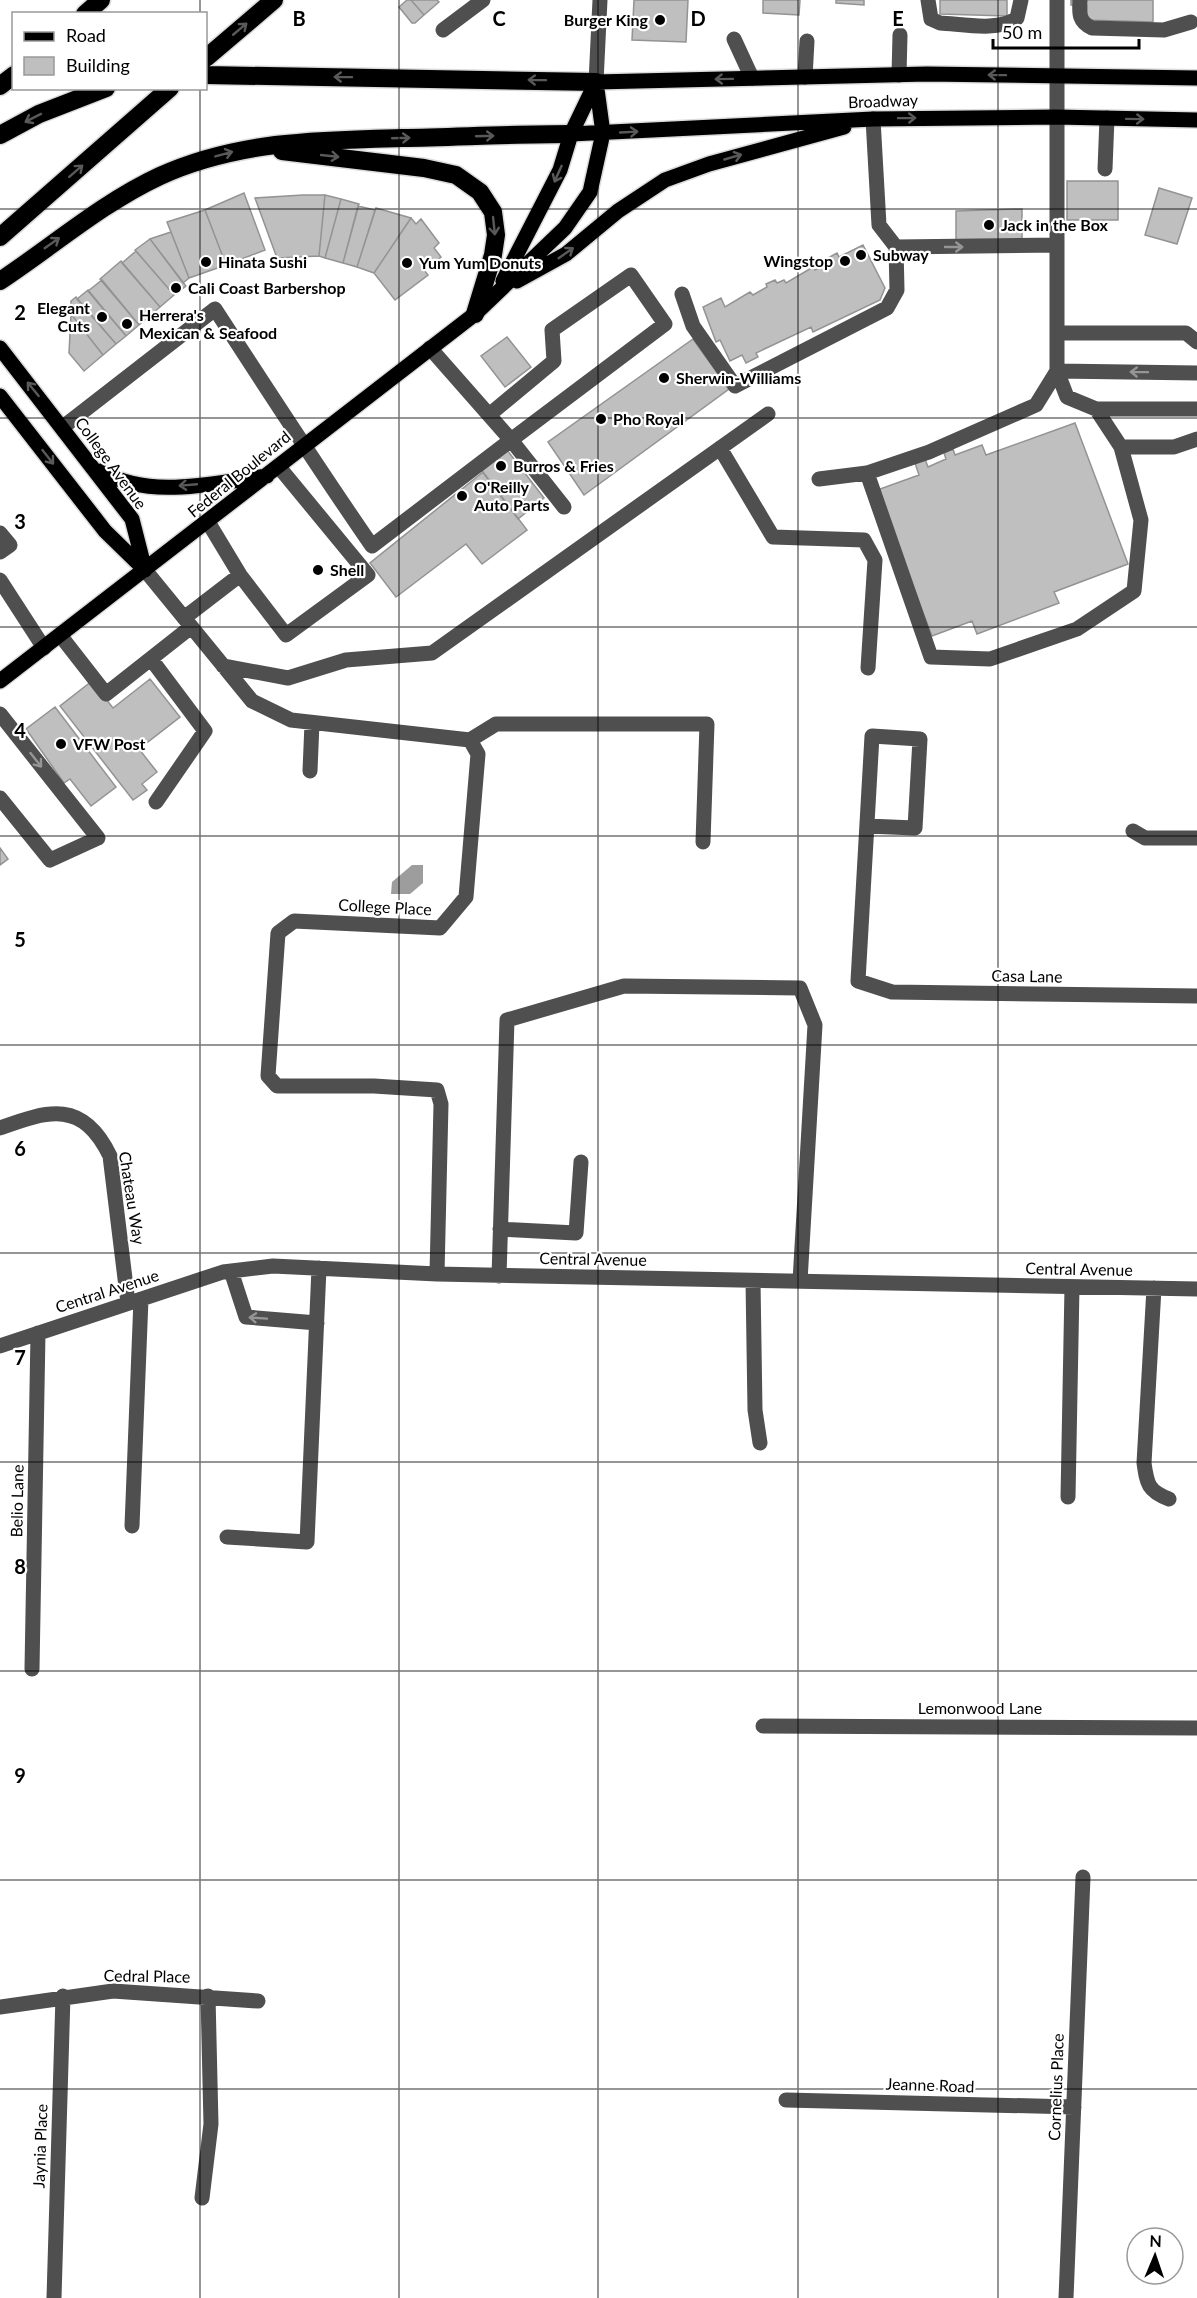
<svg xmlns="http://www.w3.org/2000/svg" width="1197" height="2298" viewBox="0 0 1197 2298" font-family="Lato,sans-serif">
	<style>
		.water { fill: #9d9d9d }
		.building { fill: #bfbfbf; stroke: #939393; stroke-width: 1.5 }
		.lines { fill: none; stroke-linecap: round; stroke-linejoin: round }
		.major-casing { stroke: #dbdbdb; stroke-width: 18 }
		.highway-casing { stroke: #dbdbdb; stroke-width: 21 }
		.minor { stroke: #4f4f4f; stroke-width: 15 }
		.major { stroke: #000; stroke-width: 15 }
		.highway { stroke: #000; stroke-width: 18 }
		.oneway { stroke: #595959 }
		.oneway2 { stroke: #959595 }
		.grid { fill: none; stroke: #000; stroke-width: 1.5; stroke-opacity: 0.55 }
		.poi-dot { fill: #000; stroke: #fff; stroke-width: 2 }
		.labels { text-anchor: middle; stroke-width: 4.5; stroke-linejoin: round; paint-order: stroke }
		.poi-label { font-size: 16px; font-weight: bold; fill: #000; stroke: #fff; text-anchor: start }
		.street-label { font-size: 16px; fill: #000; stroke: #fff }
		.grid-label { font-size: 20px; text-anchor: middle; font-weight: bold; fill: #000; stroke: #fff; stroke-width: 4.5; stroke-linejoin: round; paint-order: stroke }
	</style>
	<rect width="100%" height="100%" fill="#fff"/>
	<path class="water" d="M412,865H423V883L410,894H391L392,882Z"/>
	<path class="building" d="M407,0H411L424,15L415,23H412L399,7Z
		M411,0H437L439,2L424,15Z
		M634,0H688L686,42L632,40Z
		M763,0H800L799,15L763,13Z
		M836,0H864V5L836,3Z
		M940,0H1007V16L940,14Z
		M1071,0H1153V22L1086,20L1087,6L1071,5Z
		M1067,181H1118V220H1067Z
		M1159,188L1192,198L1177,244L1145,235Z
		M244,193L265,250L226,265L205,210Z
		M303,195H325L319,256L277,258L255,198Z
		M325,195L341,199L325,258L319,256Z
		M341,199L359,204L343,263L325,258Z
		M358,206L375,210L357,267L343,263Z
		M376,208L411,218L374,273L357,267Z
		M1022,209V240L956,242V211Z
		M205,210L226,265L189,278L167,222Z
		M411,218L416,224L421,219L439,243L434,248L441,257L424,270L428,275L395,300L374,273Z
		M171,232L189,278L183,283L150,239Z
		M150,239L186,286L174,295L135,250Z
		M863,245L885,288L880,300L813,332L811,327L756,353L758,357L746,363L742,355L730,361L720,340L716,342L703,307L721,298L725,307L750,292L753,295L767,287L766,284L775,280L777,283L784,280L786,283L813,267L815,270L828,263L826,259L837,253L839,257Z
		M136,251L174,295L160,307L122,263Z
		M121,261L160,307L139,325L100,279Z
		M102,280L139,325L126,336L88,291Z
		M88,290L126,336L116,344L77,299Z
		M76,297L116,344L103,355L71,314V301Z
		M71,314L103,355L84,371L69,353Z
		M507,337L531,367L505,387L481,356Z
		M693,339L729,389L584,495L548,442Z
		M1075,423L1128,564L1054,592L1059,603L977,634L972,621L932,636L880,500V489L919,475L915,463L925,459L928,467L946,459L944,453L953,449L955,455L982,445L986,455Z
		M507,450L544,498L518,519L481,470Z
		M483,472L527,530L482,564L466,544L396,597L370,563Z
		M150,679L180,717L139,749L157,772L142,784L147,790L133,800L60,706L92,681L113,708Z
		M55,707L116,787L91,806L70,779L64,783L26,729Z
		M0,848L8,859L0,865Z"/>
	<g class="lines">
		<defs>
			<path id="major" d="M596,82L927,74L1197,78
				M571,134L873,119L1056,117L1197,120
				M503,281L560,170L571,134L596,82
				M517,281L566,254L618,211L665,180L709,164L844,127
				M0,348L132,519L145,570
				M0,396L105,531L145,570
				M101,471C150,500 213,483 267,476
				M0,681L475,314L565,228L590,192L603,133L596,82"/>
			<path id="highway" d="M85,14L101,0
				M206,58L274,0
				M206,75L596,82
				M0,86L14,75
				M0,135L39,114L106,88
				M282,151L424,168L456,175L480,192L493,212L496,235L493,255L475,314
				M0,237L170,88
				M0,281C53,246 102,203 160,176C237,141 319,140 402,138C458,137 514,134 571,134"/>
		</defs>
		<use href="#major" class="major-casing"/>
		<use href="#highway" class="highway-casing"/>
		<path class="minor" d="M928,0L931,19L940,23C962,24 999,32 1017,18L1021,0
			M1057,0V371L1067,397L1096,409L1121,447H1174L1197,439
			M1080,0C1079,14 1079,22 1092,28L1164,30L1191,22
			M443,30L483,0
			M734,39L752,78
			M899,75L900,35
			M805,77L807,41
			M596,82L600,0
			M1105,169L1107,118
			M896,247L1057,245
			M682,294L693,326L735,386L887,308L897,290L896,247L879,225L873,119
			M1057,333H1186L1197,342
			M1096,409H1197
			M489,415L554,361L552,330L631,275L665,324L511,440L564,507
			M63,427L215,309C267,389 318,468 372,546L511,440L430,348
			M720,448L773,537L864,540L875,560L868,668
			M867,473L931,657L990,659L1077,629L1134,591L1141,520L1121,447
			M819,479L867,473L929,452L1036,405L1057,371L1197,373
			M208,522L240,575L286,635L368,575L279,467
			M0,533L10,545L0,552
			M145,570L252,701L291,720L470,740
			M0,580L44,648
			M184,618L240,575
			M60,635L106,694L191,627
			M151,659L205,731L156,802
			M223,666L288,678L346,660L432,653L768,414
			M0,714L98,838L50,860L0,798
			M470,740L496,724H707L703,842
			M310,771L312,723
			M867,826L915,828L920,739L872,736L858,981L892,992L1197,996
			M1133,831L1145,838H1197
			M0,1128C49,1110 83,1100 110,1156L128,1303
			M500,1229L576,1233L581,1162
			M231,1271L246,1317L317,1323
			M437,1274L441,1104L437,1090L374,1086H277L268,1076L278,933L294,921L440,928L466,897L478,754L470,740
			M499,1276L507,1020L624,986L800,988L815,1025L800,1281
			M753,1281L755,1410L760,1443
			M1154,1288L1144,1463C1147,1484 1148,1491 1169,1499
			M0,1346L223,1272L273,1266L437,1274L1197,1289
			M1068,1497L1072,1287
			M132,1526L141,1299
			M227,1537L307,1542L319,1268
			M32,1669L38,1333
			M763,1726L1197,1728
			M0,2007L113,1991L258,2001
			M786,2100L1074,2107
			M202,2198L211,2124L208,1996
			M54,2298L63,1996
			M1066,2298L1083,1877"/>
		<use href="#major" class="major"/>
		<use href="#highway" class="highway"/>
	</g>
	<defs><path id="oneway-shaft" d="M-6 0H5M1.5-3L5.5 0L1.5 3" fill="none" stroke-width="1.6" stroke-linecap="round" stroke-linejoin="round" transform="scale(1.5)"/></defs>
	<g class="oneway">
		<use href="#oneway-shaft" transform="translate(240 29) rotate(-40)"/>
		<use href="#oneway-shaft" transform="translate(997 75) rotate(-179)"/>
		<use href="#oneway-shaft" transform="translate(343 77) rotate(-179)"/>
		<use href="#oneway-shaft" transform="translate(724 79) rotate(179)"/>
		<use href="#oneway-shaft" transform="translate(537 80) rotate(-179)"/>
		<use href="#oneway-shaft" transform="translate(33 118) rotate(153)"/>
		<use href="#oneway-shaft" transform="translate(907 118) rotate(-1)"/>
		<use href="#oneway-shaft" transform="translate(1135 119) rotate(1)"/>
		<use href="#oneway-shaft" transform="translate(629 132) rotate(-3)"/>
		<use href="#oneway-shaft" transform="translate(485 136) rotate(-2)"/>
		<use href="#oneway-shaft" transform="translate(401 138) rotate(-2)"/>
		<use href="#oneway-shaft" transform="translate(224 154) rotate(-15)"/>
		<use href="#oneway-shaft" transform="translate(330 156) rotate(6)"/>
		<use href="#oneway-shaft" transform="translate(733 157) rotate(-16)"/>
		<use href="#oneway-shaft" transform="translate(76 171) rotate(-41)"/>
		<use href="#oneway-shaft" transform="translate(558 174) rotate(114)"/>
		<use href="#oneway-shaft" transform="translate(494 226) rotate(84)"/>
		<use href="#oneway-shaft" transform="translate(52 243) rotate(-35)"/>
		<use href="#oneway-shaft" transform="translate(566 253) rotate(-35)"/>
		<use href="#oneway-shaft" transform="translate(33 389) rotate(-129)"/>
		<use href="#oneway-shaft" transform="translate(48 457) rotate(52)"/>
		<use href="#oneway-shaft" transform="translate(188 485) rotate(175)"/>
	</g>
	<g class="oneway2">
		<use href="#oneway-shaft" transform="translate(954 247)"/>
		<use href="#oneway-shaft" transform="translate(1139 372) rotate(-179)"/>
		<use href="#oneway-shaft" transform="translate(36 760) rotate(52)"/>
		<use href="#oneway-shaft" transform="translate(258 1318) rotate(-176)"/>
	</g>
	<path class="grid" d="M200,0V14M399,0V2298M598,0V2298M798,0V2298M998,0V2298M200,88V2298M0,209H1197M0,418H1197M0,627H1197M0,836H1197M0,1045H1197M0,1253H1197M0,1462H1197M0,1671H1197M0,1880H1197M0,2089H1197"/>
	<g class="poi-dot">
		<circle cx="660" cy="20" r="6"/>
		<circle cx="989" cy="225" r="6"/>
		<circle cx="861" cy="255" r="6"/>
		<circle cx="845" cy="261" r="6"/>
		<circle cx="206" cy="262" r="6"/>
		<circle cx="407" cy="263" r="6"/>
		<circle cx="176" cy="288" r="6"/>
		<circle cx="102" cy="317" r="6"/>
		<circle cx="127" cy="324" r="6"/>
		<circle cx="664" cy="378" r="6"/>
		<circle cx="601" cy="419" r="6"/>
		<circle cx="501" cy="466" r="6"/>
		<circle cx="462" cy="496" r="6"/>
		<circle cx="318" cy="570" r="6"/>
		<circle cx="61" cy="744" r="6"/>
	</g>
	<g class="labels">
		<g class="poi-label">
			<text x="648" y="26" text-anchor="end">Burger King</text>
			<text x="1001" y="231">Jack in the Box</text>
			<text x="873" y="261">Subway</text>
			<text x="833" y="267" text-anchor="end">Wingstop</text>
			<text x="218" y="268">Hinata Sushi</text>
			<text x="419" y="269">Yum Yum Donuts</text>
			<text x="188" y="294">Cali Coast Barbershop</text>
			<text x="90" y="314" text-anchor="end">Elegant<tspan x="90" dy="18">Cuts</tspan></text>
			<text x="139" y="321">Herrera's<tspan x="139" dy="18">Mexican &amp; Seafood</tspan></text>
			<text x="676" y="384">Sherwin-Williams</text>
			<text x="613" y="425">Pho Royal</text>
			<text x="513" y="472">Burros &amp; Fries</text>
			<text x="474" y="493">O'Reilly<tspan x="474" dy="18">Auto Parts</tspan></text>
			<text x="330" y="576">Shell</text>
			<text x="73" y="750">VFW Post</text>
		</g>
		<g class="street-label">
			<text transform="translate(883 101) rotate(-2)" y="6">Broadway</text>
			<text transform="translate(111 463) rotate(54)" y="6">College Avenue</text>
			<text transform="translate(239 474) rotate(-39)" y="6">Federal Boulevard</text>
			<text transform="translate(385 907) rotate(3)" y="6">College Place</text>
			<text transform="translate(1027 976) rotate(1)" y="6">Casa Lane</text>
			<text transform="translate(132 1198) rotate(81)" y="6">Chateau Way</text>
			<text transform="translate(593 1259) rotate(1)" y="6">Central Avenue</text>
			<text transform="translate(1079 1269) rotate(1)" y="6">Central Avenue</text>
			<text transform="translate(107 1291) rotate(-18)" y="6">Central Avenue</text>
			<text transform="translate(17 1501) rotate(-89)" y="6">Belio Lane</text>
			<text x="980" y="1714">Lemonwood Lane</text>
			<text transform="translate(147 1976) rotate(1)" y="6">Cedral Place</text>
			<text transform="translate(930 2085) rotate(2)" y="6">Jeanne Road</text>
			<text transform="translate(1056 2087) rotate(-88)" y="6">Cornelius Place</text>
			<text transform="translate(40 2146) rotate(-88)" y="6">Jaynia Place</text>
		</g>
	</g>
	<g class="grid-label">
		<text x="299" y="26">B</text>
		<text x="499" y="26">C</text>
		<text x="698" y="26">D</text>
		<text x="898" y="26">E</text>
		<text x="20" y="320">2</text>
		<text x="20" y="529">3</text>
		<text x="20" y="738">4</text>
		<text x="20" y="947">5</text>
		<text x="20" y="1156">6</text>
		<text x="20" y="1365">7</text>
		<text x="20" y="1574">8</text>
		<text x="20" y="1783">9</text>
	</g>
	<rect x="12" y="12" width="195" height="78" fill="#ffffff" stroke="#999999" stroke-width="1.5"/>
	<rect x="24" y="32" width="30" height="9" fill="#000000" stroke="#999999" stroke-width="1.5"/>
	<text x="66" y="42" font-size="18" fill="#000000">Road</text>
	<rect x="24" y="57" width="30" height="18" fill="#bfbfbf" stroke="#999999" stroke-width="1.5"/>
	<text x="66" y="72" font-size="18" fill="#000000">Building</text>
	<g transform="translate(1155 2256) rotate(2)"><circle r="28" fill="#ffffff" stroke="#999999" stroke-width="1.5"/>
	<path d="M0-4.5L10 22L0 15L-10 22Z" fill="#000000"/>
	<text y="-9" font-size="16" font-weight="bold" text-anchor="middle" fill="#000000">N</text>
	</g>
	<path d="M993 39v9h146v-9" fill="none" stroke="#000000" stroke-width="3"/>
	<text x="1002" y="39" font-size="18" fill="#000000" stroke="#ffffff" stroke-width="4.5" paint-order="stroke">50 m</text>
</svg>
